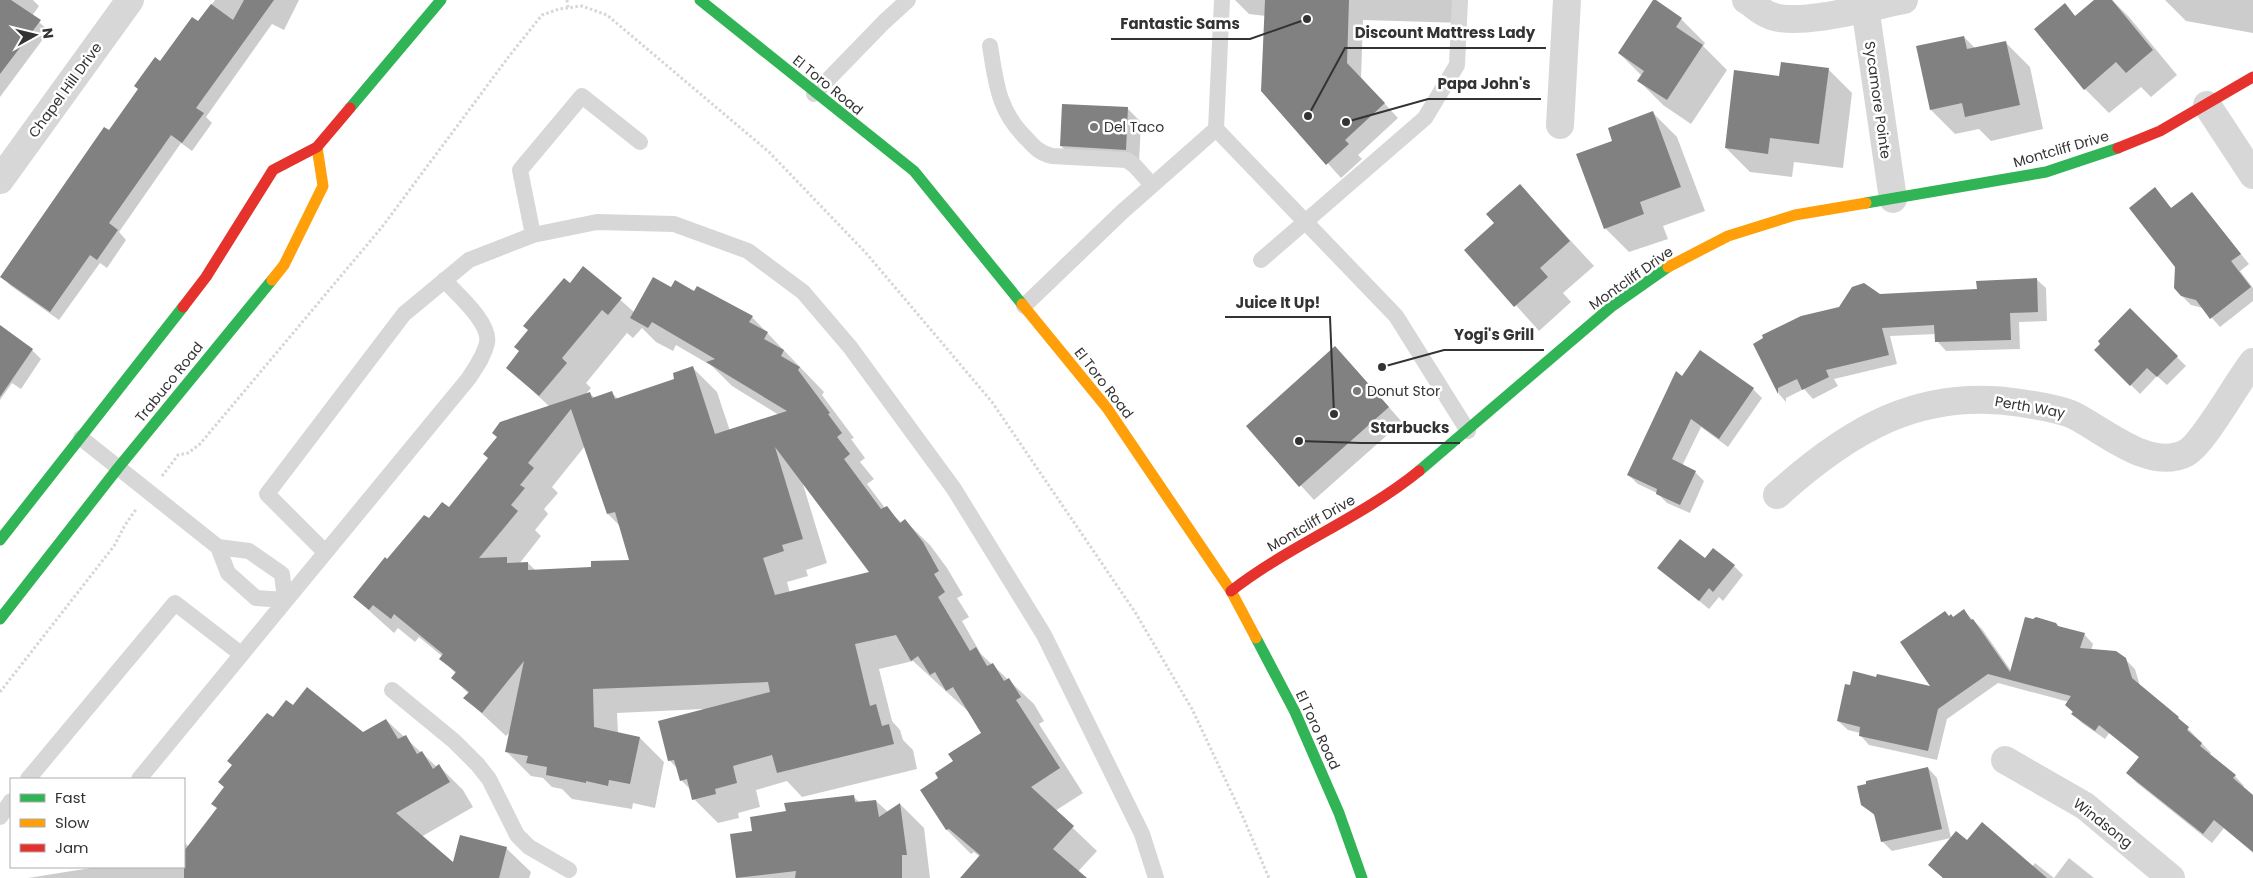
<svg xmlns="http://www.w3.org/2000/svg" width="2253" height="878" viewBox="0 0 2253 878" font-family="Poppins,sans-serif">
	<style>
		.shadow { fill: #0003; fill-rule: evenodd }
		.building { fill: #818181; fill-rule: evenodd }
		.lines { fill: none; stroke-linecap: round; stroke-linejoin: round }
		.path { stroke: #d6d6d6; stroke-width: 3; stroke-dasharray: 2.5 2.5; stroke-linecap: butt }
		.lane { stroke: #d7d7d7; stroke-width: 16 }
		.street { stroke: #d7d7d7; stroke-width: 28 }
		.fast { stroke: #30b455; stroke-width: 11 }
		.slow { stroke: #ff9f0a; stroke-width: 11 }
		.jam { stroke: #e5322d; stroke-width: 11 }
		.poi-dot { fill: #7a7a7a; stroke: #fff; stroke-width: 2 }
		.labels { text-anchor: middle; stroke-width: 5; stroke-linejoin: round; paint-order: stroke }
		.street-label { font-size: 14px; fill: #333; stroke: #fff }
		.poi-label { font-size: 14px; fill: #333; stroke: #fff; text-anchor: start }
		.leader { fill: none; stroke: #333; stroke-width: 2 }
		.callout-dot { fill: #333; stroke: #fff; stroke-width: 2 }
		.callout-label { font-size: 15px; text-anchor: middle; font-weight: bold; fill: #333; stroke: #fff; stroke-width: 5; stroke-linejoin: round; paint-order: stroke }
	</style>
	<rect width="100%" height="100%" fill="#fff"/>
	<path class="shadow" d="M0,0H33L39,6L32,16L49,31L0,97Z
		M215,0H299L284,30L272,24L206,117L212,123L192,151L181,143L119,232L126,240L107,268L100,263L59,320L11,286L2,277L160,63L198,23Z
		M1235,0H1468L1463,23L1363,20L1361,78L1398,118L1358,155L1362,159L1341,178L1262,90L1266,16L1249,14Z
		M2096,0H2112L2129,17L2177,75L2151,97L2141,87L2109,113L2085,89L2065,5L2076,17Z
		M2165,0H2253V33L2186,21Z
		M1681,19L1705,43L1703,46L1727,70L1691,124L1663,105L1639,81L1642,76L1619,53Z
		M1964,37L1976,49L2005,42L2030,67L2043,129L1991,141L1979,129L1955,134L1931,110Z
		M1828,69L1852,93L1843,168L1794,162L1792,177L1750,172L1726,148L1780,77Z
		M1127,108L1141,122L1139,163L1075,160L1061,146Z
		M1653,113L1677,137L1705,211L1663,226L1668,239L1629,252L1605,228L1614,141Z
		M1520,186L1594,266L1563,293L1571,302L1539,331L1466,250L1496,223Z
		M2155,189L2172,209L2192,193L2249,264L2240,271L2253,288V301L2220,327L2203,308L2191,305L2181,295L2176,267Z
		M584,268L634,312L672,289L695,293L752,317L824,392L822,395L854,438L851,439L865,458L860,462L874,479L867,484L885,508L902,523L905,521L930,545L947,568L963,595L957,598L969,617L962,621L981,654L1034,704L1044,721L1039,724L1083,793L1055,811L1097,851L1072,878H961L980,857L974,852L971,854L947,830L922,790L940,779L982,733L971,714L913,661L879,669L892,721L900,730L903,740L913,750L917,769L802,797L787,781L756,790L760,807L738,813L739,818L718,823L694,799L692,791L681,780L678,769L669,760L703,709L617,713L618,733L640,738L664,762L655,808L633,803L632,809L572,799L562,789L552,787L543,778L531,776L506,751L510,732L506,736L465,698L469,694L452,678L456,674L441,658L442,656L419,637L415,642L398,628L394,633L354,597L429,520L449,509L550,407L508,368ZM642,328L656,342L673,351L676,345L712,366L732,386L779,415L730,431L717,392L693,368L676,380L618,399L612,393L595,398L590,394L584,396L591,388L586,383L627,333L633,338ZM585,446L608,514L621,527L631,561L593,568L536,571L528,563L519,564L541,536L535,530L548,514L544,509L558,493L552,487ZM802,481L871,573L790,593L787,582L808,576L806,570L827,563Z
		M2036,279L2046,288L2047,321L2019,322L2020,349L1946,351L1937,341L1936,334L1890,336L1897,364L1834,379L1838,386L1813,399L1804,389L1786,398V402L1779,394L1754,344L1840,308L1880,296L1978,290Z
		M2130,310L2186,366L2167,385L2157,376L2140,394L2096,350Z
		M0,327L32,350L41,359L21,389L12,383L0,400Z
		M1349,362L1402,422L1314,500L1247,426Z
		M1682,378L1753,389L1762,398L1728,447L1701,427L1682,466L1695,472L1704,481L1690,513L1667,503L1657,493L1638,484L1628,475Z
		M1705,560L1734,566L1743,575L1723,601L1719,597L1709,609L1659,568Z
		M1964,611L1982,629L2012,672L2059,628L2084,634L2093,644L2091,651L2125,659L2135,669L2140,686L2178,718L2211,753L2209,755L2235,776L2244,786L2242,788L2253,798V853L2224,828L2212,843L2137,783L2127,773L2140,758L2109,733L2105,739L2082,723L2073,714L2069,702L1998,683L1947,719L1937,760L1869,745L1860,735V733L1848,730L1838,721L1851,686L1877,678L1933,688L1949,617L1954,618Z
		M293,707L363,733L386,720L437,767L439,766L463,790L473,807L421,837L454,865L506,848L531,872L529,878H28L97,867H184V842L189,847L218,809L273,719Z
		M1928,768L1937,778L1951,838L1892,851L1882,841L1876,817L1862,804Z
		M853,796L860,803L876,801L888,812L900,804L924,828L930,878H737L753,832L788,812Z
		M1967,842L2032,867L2035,863L2054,878L2069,858L2094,878H1942Z"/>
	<path class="building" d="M0,0H11L41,20L0,74Z
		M244,0H274L196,108L204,113L182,143L171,135L109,223L118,230L97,260L90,255L50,312L0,277L104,127L109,130L138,89L134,86L155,57L160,61L192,17L198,21L211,4L233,20Z
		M1265,0H1349L1347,63L1385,103L1345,140L1349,144L1326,165L1261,91Z
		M1653,0H1656L1682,18L1676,27L1703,45L1667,100L1637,81L1644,71L1618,53Z
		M2094,0H2112L2153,50L2126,73L2116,62L2084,90L2034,29L2065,3L2075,16Z
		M1964,36L1967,49L2006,41L2020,105L1965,117L1962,103L1930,110L1916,46Z
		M1781,62L1829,68L1819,144L1770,138L1768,154L1725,148L1734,70L1779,76Z
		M1062,104L1128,107L1126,150L1060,146Z
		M1653,111L1681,187L1640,202L1644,214L1604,229L1576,154L1612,141L1608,128Z
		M1520,184L1570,241L1540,268L1548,277L1514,307L1464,250L1494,223L1486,214Z
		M2155,187L2171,208L2192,192L2241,254L2231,261L2251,287L2210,319L2196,300L2181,296L2174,288L2175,267L2129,208Z
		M583,266L622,298L608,315L602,310L562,358L567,363L539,396L506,368L519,351L514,347L528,330L523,326L564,278L570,283Z
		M653,277L671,287L675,280L694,291L697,286L753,316L749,322L768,332L764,339L784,350L781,356L800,367L798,370L830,413L828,414L842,433L837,437L850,454L844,459L881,509L887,506L900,523L905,519L923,542L939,571L934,574L945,592L938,597L970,651L976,647L987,666L993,663L1004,681L1009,678L1021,697L1016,700L1060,768L1031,787L1074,826L1053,849L1087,878H960L980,855L949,829L946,830L920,790L938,778L935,773L953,761L948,754L981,733L953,687L946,691L935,672L930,675L918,656L911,661L896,635L855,644L870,706L876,704L882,726L889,724L894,744L777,773L772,755L733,766L737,783L715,789L716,794L692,800L687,779L680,781L674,760L668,761L658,721L770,692L768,682L593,689L594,727L640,737L630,784L609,780L608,786L586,781V783L546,775L547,767L526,763L528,756L505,752L524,661L482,713L463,698L469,692L451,678L456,672L439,659L443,654L394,614L391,619L373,605L369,610L353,597L385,557L387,559L424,515L429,518L442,502L449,507L488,458L483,454L497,437L492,433L500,422L590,392L592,398L612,391L615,399L674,379L673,373L693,366L715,434L787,411L706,362L715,359L652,322L648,328L630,318ZM571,409L607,514L615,512L629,560L591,561V567L528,570V562L507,563V557L479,558L518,511L511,505L525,488L520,485L534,468L528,463ZM775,447L869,572L775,595L763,558L784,551L782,545L803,539Z
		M2037,278L2038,312L2010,313L2011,340L1935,342L1934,325L1882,328L1889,355L1826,370L1829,377L1802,390L1797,379L1778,388V394L1753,344L1763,338L1762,335L1801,316L1839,307L1852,287L1864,283L1880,294L1977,289L1976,281Z
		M2130,308L2178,356L2157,377L2147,368L2130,386L2094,350L2100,344L2098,341Z
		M0,325L33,349L0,397Z
		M1335,346L1389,407L1299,487L1246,426Z
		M1700,350L1754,388L1719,439L1691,419L1672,459L1696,471L1680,505L1656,494L1657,489L1627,475L1676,371L1682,376Z
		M1680,539L1705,558L1713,548L1735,565L1713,592L1709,588L1699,601L1657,568Z
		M1964,609L1971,620L1973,619L2010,672L2025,617L2033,619L2036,617L2056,623L2058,626L2085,633L2080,648L2116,651L2126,658L2132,678L2179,717L2178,718L2189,727L2187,730L2202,743L2200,746L2236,775L2233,778L2253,795V852L2214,820L2203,834L2126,773L2139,757L2099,725L2095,731L2071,714L2073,712L2065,705L2071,696L1988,674L1938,709L1928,751L1859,736L1860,727L1837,721L1845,684L1850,685L1853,671L1876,677L1877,674L1930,686L1900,642L1945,611L1949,616L1951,614L1953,617Z
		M307,687L363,732L386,719L398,739L406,735L417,754L422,751L433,769L439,764L450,782L396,813L453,862L460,835L507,847L499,878H184V851L217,808L211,804L224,787L218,782L232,765L227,761L267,713L273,717L286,700L293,705Z
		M1928,767L1942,829L1881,842L1874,814L1861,805L1857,786L1866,784V781Z
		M854,795L855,802L876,800L879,817L900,803L907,855H902V878H795L796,871L736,878L730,834L752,831L750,817L786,811L784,803Z
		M1982,822L2047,878H1943L1928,865L1956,831L1967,840Z"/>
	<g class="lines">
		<path class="path" d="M567,0L568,8
			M162,476L178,455L188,453L200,444L382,227L510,55L542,15L559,9L582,6L607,15L769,152L866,253L992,402L1135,612L1192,709L1243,817L1269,878
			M0,692L114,546L125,525L137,508"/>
		<path class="lane" d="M1222,0L1216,129L1396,316L1468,431
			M990,46C996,83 998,111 1027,139C1035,148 1040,153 1052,156L1127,160L1135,166L1152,185
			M814,94L884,22L908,0
			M533,235L520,170L582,96L640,142
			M1261,260L1425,118L1457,65L1460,0
			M1024,306L1122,212L1216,129
			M81,438L218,547L249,551L282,574L285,600L256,598L228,573L218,547
			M325,552L267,494L404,314L469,260L533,235L597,222L674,224L748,251L803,292L850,347L954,489L1044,635L1142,834L1156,878
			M392,690L454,741L478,765L489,779L517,835L529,847L569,870
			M28,779L175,603L241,654
			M139,779L469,378C476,367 484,356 487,343C491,323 457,294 444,280
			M0,817L11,801"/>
		<path class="street" d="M1746,0C1754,5 1761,12 1769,15C1797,28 1872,6 1904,0
			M1864,0L1893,199
			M2207,105L2253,175
			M1560,125L1567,0
			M0,180L130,0
			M1777,495C1849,430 1920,387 2021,403C2038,406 2057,408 2073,415C2104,430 2150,472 2186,453C2204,443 2237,382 2253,362
			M2005,760L2085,806L2171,878"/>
		<path class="fast" d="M700,0L914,171L1022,304
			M350,108L441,0
			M1866,203L2046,172L2118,148
			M1419,471L1611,307L1668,267
			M0,540L183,307
			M0,619L118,468L272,280
			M1256,638L1295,712L1339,813L1362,878"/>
		<path class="slow" d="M1668,267L1728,236L1795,215L1866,203
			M272,280L284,265L323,186L317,147
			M1022,304L1107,408L1231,591L1256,638"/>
		<path class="jam" d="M2118,148L2160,131L2253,77
			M183,307L206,277L273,170L317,147L350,108
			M1231,591C1290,545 1361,518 1419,471"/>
	</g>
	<g class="poi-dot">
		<circle cx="1094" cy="127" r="5"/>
		<circle cx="1357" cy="391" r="5"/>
	</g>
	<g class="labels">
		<g class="street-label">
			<text transform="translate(828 85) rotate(39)" y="5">El Toro Road</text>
			<text transform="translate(65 90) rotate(-54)" y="5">Chapel Hill Drive</text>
			<text transform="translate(1878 100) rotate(82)" y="5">Sycamore Pointe</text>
			<text transform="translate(2061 149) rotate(-16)" y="5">Montcliff Drive</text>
			<text transform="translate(1631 278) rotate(-35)" y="5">Montcliff Drive</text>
			<text transform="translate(169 382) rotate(-51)" y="5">Trabuco Road</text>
			<text transform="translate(1104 383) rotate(52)" y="5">El Toro Road</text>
			<text transform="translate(2030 407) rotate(10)" y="5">Perth Way</text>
			<text transform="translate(1311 523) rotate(-30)" y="5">Montcliff Drive</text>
			<text transform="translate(1318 730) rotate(65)" y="5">El Toro Road</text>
			<text transform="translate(2103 823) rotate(38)" y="5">Windsong</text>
		</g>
		<g class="poi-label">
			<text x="1104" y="132">Del Taco</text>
			<text x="1367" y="396">Donut Stor</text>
		</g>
	</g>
	<path class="leader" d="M1307 19L1250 39H1111M1308 116L1345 48H1546M1346 122L1428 99H1541M1334 414L1330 317H1225M1382 367L1444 350H1544M1299 441L1361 443H1460"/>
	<g class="callout-dot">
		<circle cx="1307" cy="19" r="5"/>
		<circle cx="1308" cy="116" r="5"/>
		<circle cx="1346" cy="122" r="5"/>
		<circle cx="1334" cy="414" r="5"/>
		<circle cx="1382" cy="367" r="5"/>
		<circle cx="1299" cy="441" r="5"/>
	</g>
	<g class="callout-label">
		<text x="1180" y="29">Fantastic Sams</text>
		<text x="1445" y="38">Discount Mattress Lady</text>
		<text x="1484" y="89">Papa John's</text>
		<text x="1278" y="308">Juice It Up!</text>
		<text x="1494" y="340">Yogi's Grill</text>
		<text x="1410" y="433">Starbucks</text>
	</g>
	<rect x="10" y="778" width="175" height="90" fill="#ffffff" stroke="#adadad"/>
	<rect x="20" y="794" width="25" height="8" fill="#30b455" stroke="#adadad"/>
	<text x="55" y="803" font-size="15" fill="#333333">Fast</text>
	<rect x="20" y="819" width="25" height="8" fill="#ff9f0a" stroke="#adadad"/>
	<text x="55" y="828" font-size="15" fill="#333333">Slow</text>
	<rect x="20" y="844" width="25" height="8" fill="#e5322d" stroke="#adadad"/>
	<text x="55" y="853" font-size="15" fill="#333333">Jam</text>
	<g transform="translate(35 35) rotate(82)" stroke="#ffffff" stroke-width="4" paint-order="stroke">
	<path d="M0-4L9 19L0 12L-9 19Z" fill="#333333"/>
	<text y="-8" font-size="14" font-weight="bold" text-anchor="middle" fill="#333333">N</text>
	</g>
</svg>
